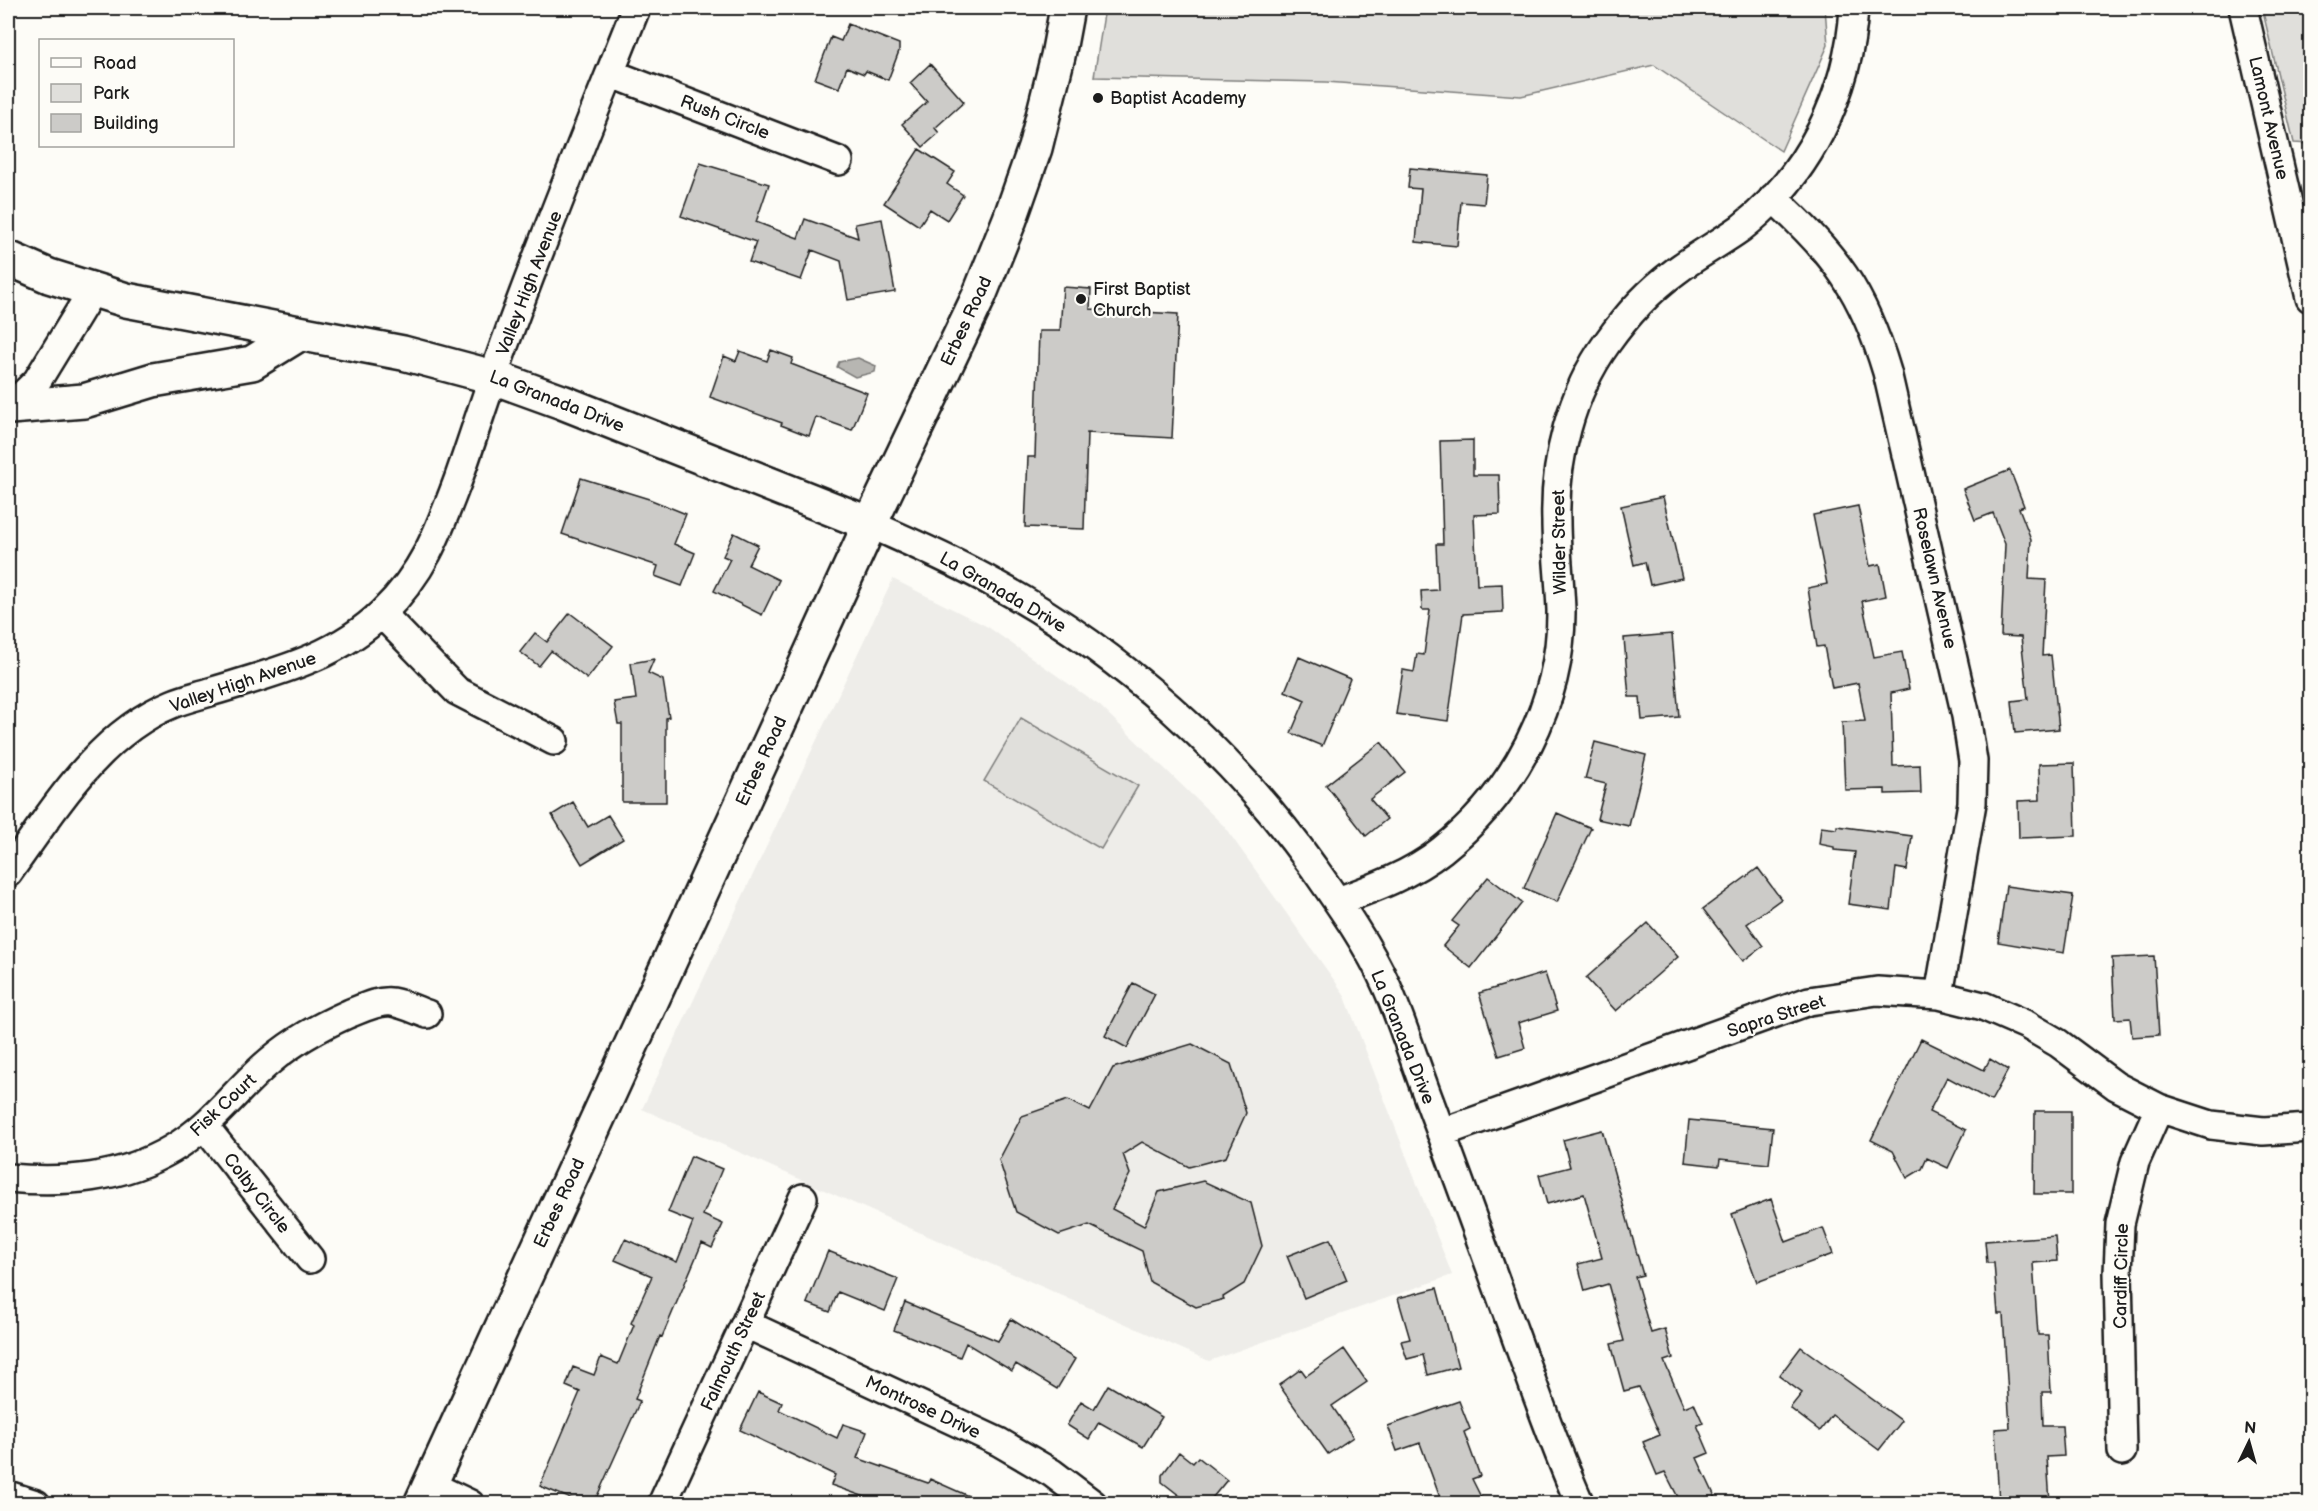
<svg xmlns="http://www.w3.org/2000/svg" width="2318" height="1511" viewBox="0 0 2318 1511" font-family="'Balsamiq Sans',sans-serif">
	<style>
		.built { fill: #eeede9 }
		.green { fill: #e0dfdb; stroke: #7e7e7c; stroke-width: 1.5 }
		.water { fill: #b7b6b2; stroke: #797876; stroke-width: 1.5 }
		.building { fill: #cccbc8; stroke: #1c1c1c; stroke-width: 1.5 }
		.lines { fill: none; stroke-linecap: round; stroke-linejoin: round }
		.minor-casing { stroke: #1c1c1c; stroke-width: 32 }
		.major-casing { stroke: #1c1c1c; stroke-width: 38 }
		.minor { stroke: #fdfcf7; stroke-width: 27 }
		.major { stroke: #fdfcf7; stroke-width: 33 }
		.poi-dot { fill: #1c1c1c; stroke: #fdfcf7; stroke-width: 2 }
		.labels { text-anchor: middle; stroke-width: 4.5; stroke-linejoin: round; paint-order: stroke }
		.poi-label { font-size: 18px; fill: #1c1c1c; stroke: #fdfcf7; text-anchor: start }
		.street-label { font-size: 18px; fill: #1c1c1c; stroke: #fdfcf7 }
	</style>
	<rect width="100%" height="100%" fill="#fdfcf7"/>
	<filter id="ink" filterUnits="userSpaceOnUse"><feTurbulence type="fractalNoise" baseFrequency=".0167" numOctaves="2"/><feDisplacementMap in="SourceGraphic" scale="12" xChannelSelector="R" yChannelSelector="G"/><feConvolveMatrix kernelMatrix="1 2 1 2 8 2 1 2 1" color-interpolation-filters="sRGB"/></filter>
	<g filter="url(#ink)">
		<path class="built" d="M893,579L988,627L1100,706L1224,826L1344,994L1452,1275L1209,1361L642,1109Z"/>
		<path class="green" d="M1105,8H1825L1828,45L1781,151L1654,65L1521,96L1326,82L1094,77Z
			M2262,8H2310V144L2294,143Z
			M1021,718L1138,786L1101,849L984,781Z"/>
		<path class="water" d="M858,358L876,366L875,372L855,377L837,367L839,362Z"/>
		<path class="building" d="M848,24L899,44V51L888,80L866,71L864,74L847,67L839,88L815,79L831,37L841,41Z
			M930,64L964,102L935,128L939,133L923,147L902,124L927,102L910,83Z
			M919,149L955,172L947,184L963,195L947,220L930,209L919,226L884,203Z
			M700,163L769,184L756,222L798,238L805,219L858,238L855,224L882,219L895,292L848,300L841,261L812,250L801,280L749,262L756,242L681,216Z
			M1410,168L1487,175L1484,204L1461,202L1457,246L1416,242L1421,189L1408,188Z
			M1063,287L1091,289L1090,309L1178,314L1172,438L1087,433L1084,529L1025,527L1028,457H1035L1039,331H1060Z
			M771,350L793,358L791,364L867,393L852,430L816,417L809,436L781,425L782,423L710,397L724,356L736,361L740,351L767,361Z
			M1473,440V475H1499L1500,514L1474,515L1477,585L1502,584L1503,612L1463,614L1448,721L1396,714L1403,670L1414,672L1417,654L1424,655L1430,610H1422L1421,591L1438,590L1436,544H1443L1440,441Z
			M2010,470L2024,506L2019,508L2031,539L2029,579L2046,580L2042,656L2051,655L2059,729L2015,733L2012,701L2028,699L2021,637L2001,636L2005,544L1993,513L1975,520L1963,489Z
			M581,478L649,499L686,514L674,544L695,553L682,586L655,576L658,566L562,534Z
			M1663,497L1682,578L1650,585L1645,562L1634,565L1621,506Z
			M1858,506L1870,566L1880,564L1886,596L1862,601L1874,657L1902,652L1909,689L1891,693L1893,766L1920,765L1921,793L1885,794V789L1845,790L1842,722L1865,721L1858,683L1832,688L1824,646L1817,647L1808,588L1827,584L1813,515Z
			M734,533L758,545L748,565L779,580L762,615L714,591L730,559L723,556Z
			M570,613L613,646L587,679L551,651L539,666L520,652L535,633L547,642Z
			M1672,634L1679,717L1642,720L1640,697H1629L1624,638Z
			M1299,657L1350,679L1322,746L1291,733L1305,700L1285,691Z
			M654,659L648,673L663,680L669,717L666,718V802H622V724H618L614,702L636,699L631,663Z
			M1381,742L1405,772L1370,799L1387,819L1366,836L1326,785Z
			M1595,742L1646,755L1629,826L1597,819L1606,784L1585,779Z
			M2074,763L2076,836L2019,838L2018,801L2040,800L2039,764Z
			M573,802L588,827L608,815L623,839L582,864L552,815Z
			M1557,813L1591,828L1557,902L1524,888Z
			M1837,826L1912,836L1907,870L1896,868L1891,910L1848,904L1855,852L1834,850V847L1819,844L1821,827L1837,829Z
			M1758,868L1781,899L1747,924L1763,946L1743,961L1703,909Z
			M1488,877L1522,903L1471,968L1443,946L1459,926L1452,921Z
			M2006,886L2073,895L2064,953L1998,942Z
			M1648,923L1678,957L1616,1011L1586,978Z
			M2154,956L2159,1035L2132,1037L2130,1018L2115,1019L2112,958Z
			M1545,973L1557,1011L1518,1023L1525,1048L1499,1056L1479,993Z
			M1133,983L1155,994L1127,1048L1105,1036Z
			M1921,1039L1984,1070L1990,1059L2008,1070L1991,1101L1947,1077L1929,1112L1966,1130L1948,1168L1927,1158L1922,1169L1907,1178L1893,1151L1871,1140Z
			M1192,1044L1231,1064L1246,1113L1226,1157L1189,1167L1142,1142L1123,1154L1130,1174L1112,1209L1144,1226L1159,1192L1203,1181L1251,1203L1262,1246L1244,1284L1223,1297L1224,1299L1196,1307L1150,1282L1142,1251L1089,1225L1059,1235L1016,1212L999,1160L1022,1116L1068,1100L1090,1111L1113,1068Z
			M2035,1111H2071V1194H2034Z
			M1689,1120L1773,1128L1769,1164L1720,1159L1719,1166L1685,1162Z
			M1602,1130L1643,1275L1635,1277L1651,1333L1665,1329L1673,1358L1664,1361L1684,1407L1694,1403L1703,1423L1697,1425L1709,1453L1697,1458L1718,1503H1681L1665,1472L1657,1475L1643,1442L1660,1435L1639,1387L1624,1391L1611,1344L1624,1341L1608,1284L1585,1291L1578,1264L1602,1258L1584,1194L1547,1204L1539,1175L1570,1167L1563,1140Z
			M691,1156L722,1169L703,1215L723,1224L712,1248L702,1243L662,1337L660,1336L635,1399L640,1401L594,1503H581L540,1486L580,1392L566,1386L573,1367L594,1375L601,1357L618,1364L634,1325L631,1323L652,1276L615,1260L625,1239L677,1262L693,1222L668,1212Z
			M1771,1199L1786,1242L1823,1228L1833,1254L1757,1282L1732,1214Z
			M2055,1236L2057,1261L2033,1263L2038,1335H2048L2051,1392H2042L2043,1426H2062L2064,1456L2047,1457L2050,1503H1999L1995,1429L2010,1428L2003,1314H1998L1994,1263H1987L1985,1241Z
			M1330,1239L1347,1280L1304,1298L1287,1256Z
			M828,1251L898,1279L885,1311L838,1292L830,1312L807,1303Z
			M1437,1288L1458,1367L1428,1375L1423,1355L1407,1359L1401,1341L1410,1339L1398,1298Z
			M905,1302L998,1341L1011,1319L1075,1359L1057,1389L1016,1364L1012,1371L966,1343L960,1357L894,1330Z
			M1801,1347L1902,1421L1879,1450L1832,1415L1820,1431L1790,1408L1802,1393L1779,1376Z
			M1344,1349L1367,1382L1332,1406L1353,1437L1328,1454L1279,1385L1301,1369L1306,1376Z
			M1108,1385L1162,1417L1143,1447L1099,1422L1089,1439L1067,1425L1081,1401L1094,1409Z
			M758,1392L782,1403L779,1410L837,1438L843,1424L867,1432L857,1458L928,1483L930,1479L984,1503H882L831,1485L835,1475L740,1430Z
			M1459,1401L1470,1429L1464,1432L1480,1476L1472,1479L1484,1503H1442L1420,1443L1397,1451L1388,1426Z
			M1179,1452L1193,1463L1198,1457L1227,1480L1208,1503H1189L1162,1482V1475Z"/>
		<g class="lines">
			<defs>
				<path id="minor" d="M2243,8L2310,298
					M610,73L839,161
					M1773,198C1835,254 1863,291 1887,372L1966,716L1973,761L1972,803L1939,995
					M8,409L37,381L92,291
					M870,524C912,543 955,561 995,584C1120,652 1232,753 1314,868C1340,905 1369,946 1387,987C1403,1024 1415,1063 1429,1100C1458,1177 1486,1255 1514,1332C1535,1390 1555,1448 1580,1504
					M382,614L457,691L554,741
					M8,873C53,811 98,734 172,704C184,699 197,696 210,692C272,673 335,659 383,612C424,572 438,533 458,480C475,432 490,383 508,335C548,225 593,116 636,8
					M1338,901C1374,888 1412,874 1442,850C1514,793 1562,703 1561,610C1560,580 1556,551 1556,521C1554,460 1571,393 1607,343C1626,316 1650,290 1676,271C1697,255 1720,243 1741,228C1809,175 1849,93 1854,8
					M205,1127L310,1259
					M1441,1133L1809,1001L1877,991L1939,995L1983,1006L2027,1025L2058,1043L2116,1086L2159,1108L2211,1125L2263,1131L2310,1128
					M8,1178C64,1183 121,1179 172,1149C213,1125 235,1090 270,1061C295,1040 319,1027 348,1014C361,1009 378,1000 392,1002C404,1004 416,1010 427,1014
					M746,1324L999,1442L1052,1473L1093,1504
					M2122,1451L2118,1273L2120,1224L2135,1162L2159,1108
					M430,1485L470,1504
					M8,1495L36,1504
					M662,1504L803,1198"/>
				<path id="major" d="M8,258L49,276L126,300L403,353L493,377L562,402L870,524
					M10,407L84,401L153,380L252,363L299,334
					M421,1504L870,524L979,296L1010,219L1035,148L1058,56L1067,8"/>
			</defs>
			<use href="#minor" class="minor-casing"/>
			<use href="#major" class="major-casing"/>
			<use href="#minor" class="minor"/>
			<use href="#major" class="major"/>
		</g>
	</g>
	<g class="poi-dot">
		<circle cx="1098" cy="98" r="6"/>
		<circle cx="1081" cy="299" r="6"/>
	</g>
	<g class="labels">
		<g class="poi-label">
			<text x="1110" y="104">Baptist Academy</text>
			<text x="1093" y="295">First Baptist<tspan x="1093" dy="21">Church</tspan></text>
		</g>
		<g class="street-label">
			<text transform="translate(725 117) rotate(21)" y="6">Rush Circle</text>
			<text transform="translate(2269 118) rotate(77)" y="6">Lamont Avenue</text>
			<text transform="translate(529 283) rotate(-69)" y="6">Valley High Avenue</text>
			<text transform="translate(966 321) rotate(-65)" y="6">Erbes Road</text>
			<text transform="translate(557 401) rotate(21)" y="6">La Granada Drive</text>
			<text transform="translate(1559 542) rotate(-91)" y="6">Wilder Street</text>
			<text transform="translate(1935 578) rotate(77)" y="6">Roselawn Avenue</text>
			<text transform="translate(1003 592) rotate(30)" y="6">La Granada Drive</text>
			<text transform="translate(243 682) rotate(-19)" y="6">Valley High Avenue</text>
			<text transform="translate(761 761) rotate(-65)" y="6">Erbes Road</text>
			<text transform="translate(1776 1016) rotate(-18)" y="6">Sapra Street</text>
			<text transform="translate(1403 1037) rotate(68)" y="6">La Granada Drive</text>
			<text transform="translate(223 1105) rotate(-43)" y="6">Fisk Court</text>
			<text transform="translate(257 1193) rotate(52)" y="6">Colby Circle</text>
			<text transform="translate(559 1203) rotate(-65)" y="6">Erbes Road</text>
			<text transform="translate(2121 1276) rotate(-89)" y="6">Cardiff Circle</text>
			<text transform="translate(733 1351) rotate(-65)" y="6">Falmouth Street</text>
			<text transform="translate(923 1407) rotate(25)" y="6">Montrose Drive</text>
		</g>
	</g>
	<rect width="2318" height="1511" fill="none" stroke="#fdfcf7" stroke-width="30"/>
	<rect x="15" y="15" width="2288" height="1481" fill="none" stroke="#1c1c1c" stroke-width="2" filter="url(#ink)"/>
	<rect x="39" y="39" width="195" height="108" fill="#fdfcf7" stroke="#a3a29f" stroke-width="1.5"/>
	<rect x="51" y="58" width="30" height="9" fill="#fdfcf7" stroke="#a3a29f" stroke-width="1.5"/>
	<text x="93" y="69" font-size="18" fill="#1c1c1c">Road</text>
	<rect x="51" y="84" width="30" height="18" fill="#e0dfdb" stroke="#a3a29f" stroke-width="1.5"/>
	<text x="93" y="99" font-size="18" fill="#1c1c1c">Park</text>
	<rect x="51" y="114" width="30" height="18" fill="#cccbc8" stroke="#a3a29f" stroke-width="1.5"/>
	<text x="93" y="129" font-size="18" fill="#1c1c1c">Building</text>
	<g transform="translate(2249 1442) rotate(5)" stroke="#fdfcf7" stroke-width="4.5" paint-order="stroke">
	<path d="M0-4.5L10 22L0 15L-10 22Z" fill="#1c1c1c"/>
	<text y="-9" font-size="16" font-weight="bold" text-anchor="middle" fill="#1c1c1c">N</text>
	</g>
</svg>
